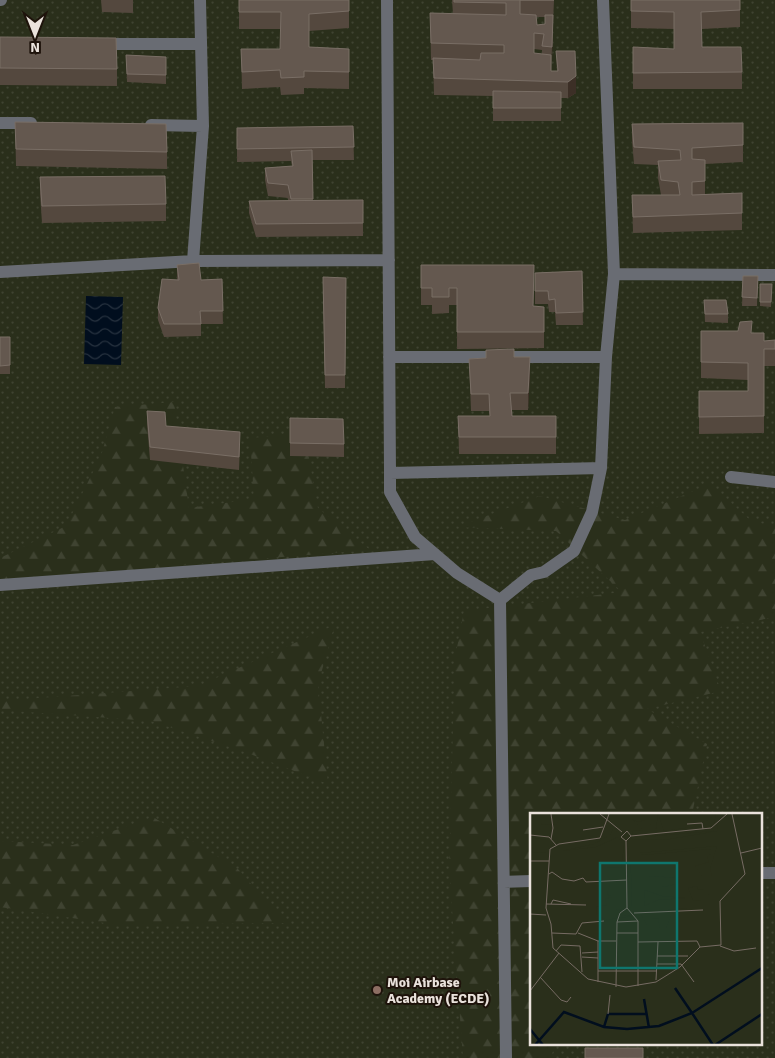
<svg xmlns="http://www.w3.org/2000/svg" width="775" height="1058" viewBox="0 0 775 1058" font-family="Signika,sans-serif">
	<style>
		.grass { fill: url(#grass-dots); fill-rule: evenodd }
		.forest { fill: url(#forest-firs) }
		.water { fill: url(#water-waves) }
		.lines { fill: none; stroke-linecap: round; stroke-linejoin: round }
		.minor { stroke: #696c73; stroke-width: 12 }
		.wall { fill: #54483e; fill-rule: evenodd }
		.shaded-wall { fill: #3c2f26 }
		.building { fill: #64584f; stroke: #796e65 }
		.education-dot { fill: #8d6e63; stroke: #1e130b; stroke-width: 2 }
		.labels { text-anchor: middle; stroke-width: 4; stroke-linejoin: round; paint-order: stroke }
		.poi-label { font-size: 14px; font-weight: bold; fill: #eae2dc; stroke: #1e130b; text-anchor: start }
		.inset-river { fill: none; stroke: #010e1e; stroke-width: 2.5 }
		.inset-road { fill: none; stroke: #766b63; stroke-width: 1 }
		.view { fill: #0f766e; fill-opacity: 0.15; stroke: #0f766e; stroke-width: 2.5 }
		.inset-edge { fill: none; stroke: #eae2dc; stroke-width: 2.5 }
	</style>
	<defs>
		<pattern id="grass-dots" width="8" height="8" patternUnits="userSpaceOnUse" patternTransform="scale(1.25)"><rect width="8" height="8" fill="#2a2f1b"/><path d="M2 2h.1M6 6h.1" fill="none" stroke="#3f4331" stroke-width="1.8" stroke-linecap="round"/></pattern>
		<pattern id="forest-firs" width="22" height="20" patternUnits="userSpaceOnUse" patternTransform="scale(1.25)"><rect width="22" height="20" fill="#2a2f1b"/><path d="M5 1l3.5 6h-7zM16 11l3.5 6h-7z" fill="#3f4331"/></pattern>
		<pattern id="water-waves" width="16" height="10" patternUnits="userSpaceOnUse" patternTransform="scale(1.25)"><rect width="16" height="10" fill="#010e1e"/><path d="M0 5q4-4 8 0t8 0" fill="none" stroke="#26313e"/></pattern>
	</defs>
	<rect width="100%" height="100%" fill="#281c13"/>
	<path class="grass" d="M0,0H775V1058H0ZM531,814H761V1044H531Z"/>
	<path class="forest" d="M174,402L189,508L254,499L250,438L304,433L318,508L370,550L193,564L0,591V558L66,526L101,456L115,407Z
		M710,484L750,520L775,527V617L700,632L721,691L647,709L707,744L692,814H531V1044H555L551,1058H463L449,868L455,658L464,611L622,592L556,531L457,527L540,496L625,520Z
		M335,625L318,684L328,784L245,752L151,721L0,710V701L198,686Z
		M153,817L238,869L285,923L118,925L0,907V841L73,845Z"/>
	<path class="water" d="M86,296L123,297L121,365L84,364Z"/>
	<g class="lines">
		<path class="minor" d="M0,0H1
			M387,0L390,473
			M99,44H201
			M0,123H31
			M151,125L203,126
			M193,261L203,126L200,0
			M0,272L193,261L389,260
			M614,274L775,275
			M389,357H606
			M601,468L592,512L574,551L544,572L531,575L500,600L457,573L415,537L390,492V473Z
			M601,468L606,357L614,274L603,0
			M731,477L775,482
			M0,585L435,554
			M500,600L506,1058
			M761,873H775
			M504,882L531,881"/>
	</g>
	<path class="wall" d="M101,0H133V13L102,12Z
		M239,0H349V28L309,31V47L349,49V89L304,88V94L281,95L280,87L242,89L241,49H280L281,29H239Z
		M452,0H554L551,71H557L556,51L576,93L568,98H561V121H493V96L434,95L433,60H431L430,13L453,14ZM536,17H545V24L537,25ZM534,49L542,50V54L534,53Z
		M631,0H740V27L702,29V47L742,72V89H633V47L674,49V29L631,28Z
		M0,37L117,69V86L0,85Z
		M126,55L166,57V84L127,82Z
		M15,122L167,152V169L16,166Z
		M743,123V162L705,164V194L742,193V230L633,233L632,195H661L658,178V165L634,164L632,141V124Z
		M353,126L354,160H312L313,200H363V236L256,237L249,213V201L288,200V198L268,196L265,180V168L292,166L291,161L237,162V128Z
		M40,177L166,204V221L42,223L40,194Z
		M177,265L201,280L222,279L223,324H201V336L164,337L158,320V308L177,280Z
		M421,265L534,282L533,306L544,307V348L457,349V305H449V313L432,314V305H421Z
		M582,271L583,325H556L555,312H549L548,304H535V273Z
		M743,276H758L757,306H742Z
		M346,278L345,388H325L323,290Z
		M760,284H772L771,307L760,306Z
		M704,300L728,314V323L705,322Z
		M701,331L752,333L764,341L775,340V366H764V433L699,434V391H748V380L701,378Z
		M0,337H10V374H0Z
		M514,357L530,373L528,410H512V416H556V454H459L458,416H490L489,411H471L469,359Z
		M147,411L166,426L240,445L239,470L150,460L147,424Z
		M290,418L344,444V457L290,456Z"/>
	<path class="shaded-wall" d="M553,15V31L552,63V47Z
		M576,76V93L568,98V82Z
		M530,357V373L528,410V393Z"/>
	<path class="building" d="M239,0H349V11L309,14V47L349,49V72L304,71V77L281,78L280,70L242,72L241,49H280L281,12H239Z
		M454,0H554H520V14L536,15L537,25L545,24V15H553L552,47L542,46L544,34L534,33V53L551,55V71H558L556,51H575L576,76L568,82L434,78L433,58L480,60L481,53H504V45L431,43L430,13L506,15V3L454,2Z
		M631,0H740V10L701,12L702,47H741L742,72L633,73V47L674,49V12L631,11Z
		M0,37L116,38L117,69L0,68Z
		M126,55L166,57V75L127,74Z
		M493,91L561,92V108H493Z
		M15,122L166,124L167,152L16,149Z
		M743,123V145L692,148V159L705,160V181L692,182V195L742,193V213L633,217L632,195H680L678,182L661,180L658,161L681,160L680,150L634,147L632,124Z
		M353,126L354,147L237,149V128Z
		M312,150L313,199H291L288,185L268,183L265,168L293,166L291,151Z
		M165,176L166,204L42,206L40,177Z
		M363,200V223L256,224L249,201Z
		M199,263L201,280L222,279L223,311H200L201,324H164L158,308L162,279L179,280L177,265Z
		M421,265H534L533,306L544,307V332H457V288H449V297H432V288H421Z
		M582,271L583,312L556,313L555,299L549,300L548,291H535V273Z
		M743,276H758L757,298L742,297Z
		M323,277L346,278L345,375H325Z
		M760,284H772L771,302H760Z
		M704,300H726L728,314H705Z
		M752,321L751,333H764V341L775,340V349H764V416L699,417V391H748V363L701,362V331H738L740,322Z
		M0,337H10V365L0,366Z
		M514,349V357H530L528,393H510L512,416H556V437H459L458,416H490L489,394H471L469,359L486,358V350Z
		M147,411L165,412L166,426L240,432L239,457L150,447Z
		M290,418L343,419L344,444L290,443Z
		M585,1048H643V1058H585Z"/>
	<circle class="education-dot" cx="377" cy="990" r="5"/>
	<g class="labels">
		<g class="poi-label">
			<text x="387" y="987">Moi Airbase<tspan x="387" dy="16">Academy (ECDE)</tspan></text>
		</g>
	</g>
	<g transform="translate(530 813)">
		<rect width="232" height="232" fill="#281c13"/>
		<path d="M0,1H232V232H0Z" fill="#2a2f1b"/>
		<path d="M20,1H47L48,6L29,7L26,12L11,11ZM128,1L134,18L170,13L186,1L183,15L115,24L183,18L188,11L187,18L135,27L101,26L103,18L113,17L102,6L108,9L115,7L126,16ZM83,16L97,26L102,69L101,94L86,97L92,102L102,103L76,107L67,102L66,94L77,92L75,86L82,84L77,81L81,67L77,63V54L91,55L94,33L88,24L66,34L32,38L64,31L80,22ZM0,20L5,25L16,27V39L3,40ZM187,33L180,56L182,63H172L165,53L179,49L177,43L181,41V36L113,42L110,40ZM119,63L149,65L148,71L132,74ZM167,73L168,77L174,76L180,81L174,85L171,83V88L163,87L158,75ZM115,77L132,83L155,85L128,87L114,93ZM157,95L141,103L136,115H130L128,105L122,106V112H117L110,100Z" fill="#2a2f1b"/>
		<path class="inset-river" d="M114,186L119,215M74,214L78,201H117M0,216L13,232M5,232L34,199L74,214L97,216L129,213L162,200L145,175M183,232L162,200L232,155M185,232L232,201"/>
		<path class="inset-road" d="M21,1L23,15L21,26M70,1L92,19M79,1L70,25L29,31L20,36L16,95L21,111L23,135L58,166L96,174L126,169L150,154L170,134L191,132L190,88L215,61L202,1M157,11L172,10L173,16M53,17L73,14M0,22L19,24L26,32M101,23L97,18L91,24L96,28L101,23L181,15L197,1M96,28L97,95L108,108L87,109L90,100L97,95M211,40L232,35M0,48H19M19,61L22,59L32,66L44,68L53,65L56,69L97,67M16,91L56,92M21,91L23,87L41,91M104,100L173,97M0,101L16,102M22,120L46,121L52,110L74,108M48,120L68,128H86M87,120H108M108,129L167,128L170,134M190,133L204,138L226,135M26,138L31,132L50,133L52,159M52,140L68,139M127,143H158M52,144L68,145M127,151H151L164,169M68,158H127M10,164L31,187L37,189L41,184M126,167L128,129M68,169V128M108,173V108M86,174L87,109M0,178L29,140M78,201L80,182"/>
		<path class="view" d="M70,50H147V155H70Z"/>
		<rect width="232" height="232" class="inset-edge"/>
	</g>
	<g transform="translate(35 35) rotate(180)" stroke="#1e130b" stroke-width="4" paint-order="stroke">
	<path d="M0-4L9 19L0 12L-9 19Z" fill="#eae2dc"/>
	<text y="-8" font-size="14" font-weight="bold" text-anchor="middle" fill="#eae2dc">N</text>
	</g>
</svg>
